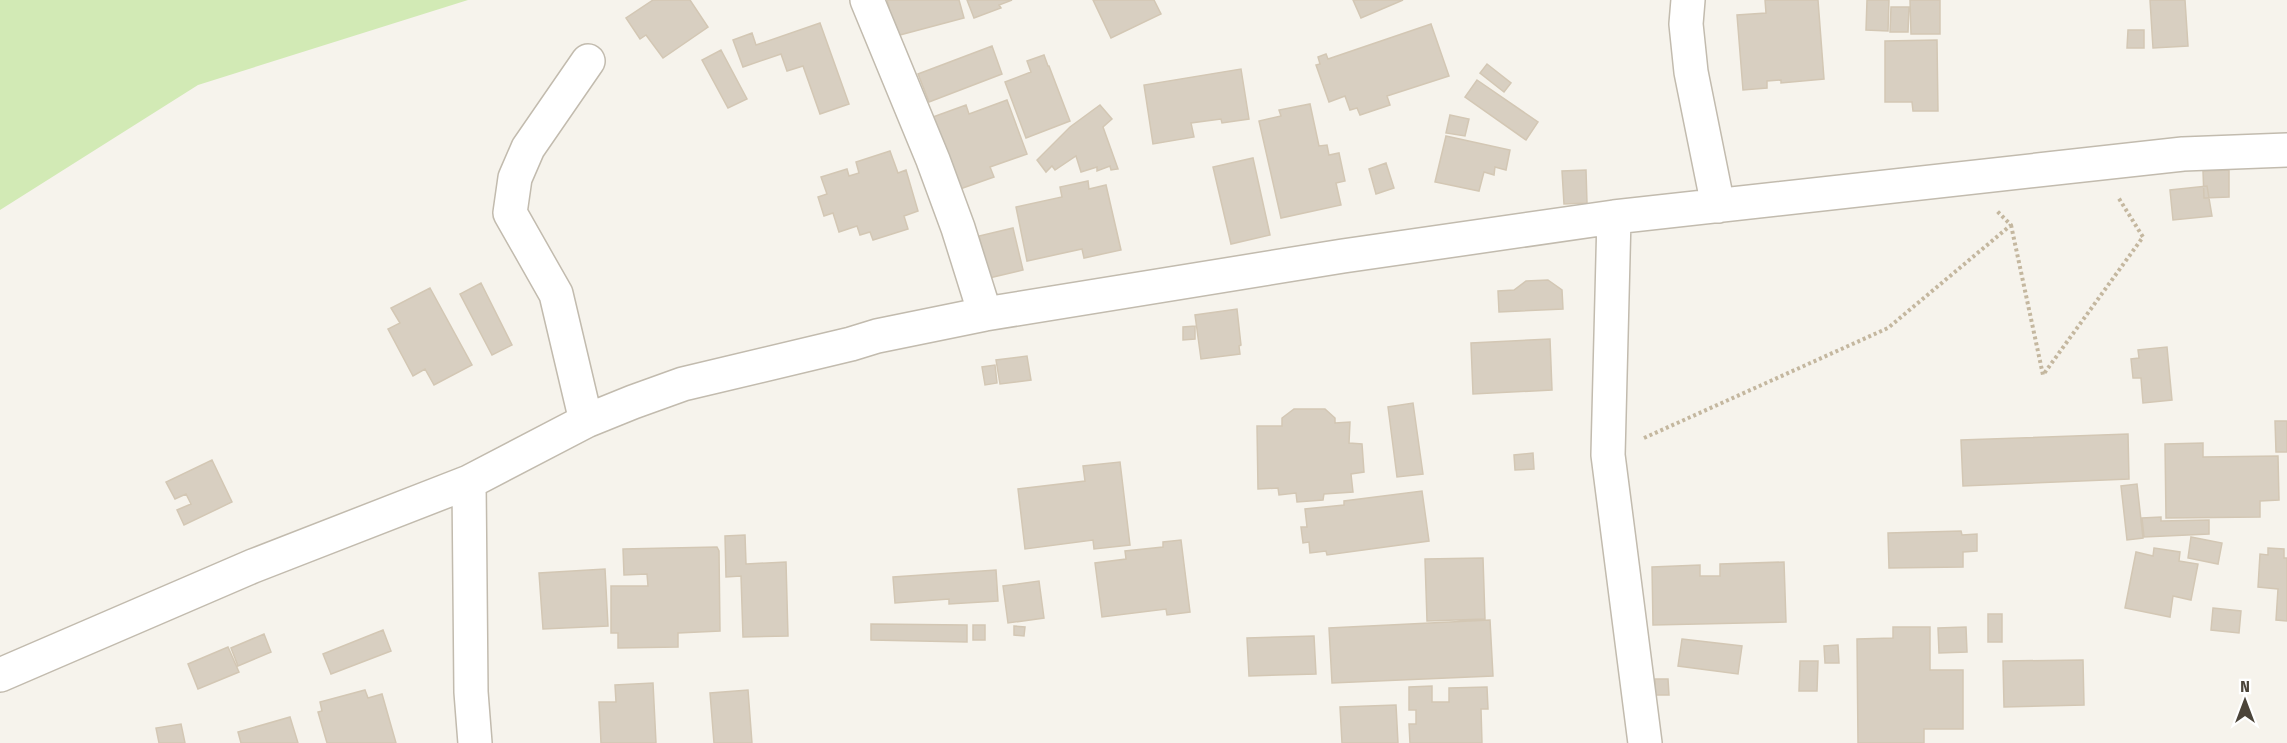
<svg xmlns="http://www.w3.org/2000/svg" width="2287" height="743" viewBox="0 0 2287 743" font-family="'Fira Sans Condensed',sans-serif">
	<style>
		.green { fill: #d2eab5 }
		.building { fill: #d8cfc1; stroke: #d3c7b4; stroke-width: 1.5 }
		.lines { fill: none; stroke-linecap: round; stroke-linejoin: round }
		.minor-casing { stroke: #c2bbae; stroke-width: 36 }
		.path { stroke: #c4b79f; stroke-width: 4; stroke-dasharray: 3 3; stroke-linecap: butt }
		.minor { stroke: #fff; stroke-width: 33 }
	</style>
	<rect width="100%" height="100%" fill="#f6f3ec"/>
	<path class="green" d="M0,0H468L198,85L0,210Z"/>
	<path class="building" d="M653,0H690L708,27L663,58L646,35L640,39L626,18Z
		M887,0H959L964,18L896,36Z
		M967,0H1012L999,5L1001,8L974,18Z
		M1093,0H1154L1161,14L1111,38Z
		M1353,0H1403L1361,18Z
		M1765,0H1818L1824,79L1781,83V80L1767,81V88L1743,90L1737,15L1766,13Z
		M1867,0H1889L1888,31L1866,30Z
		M1910,0H1940V34H1911Z
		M2150,0H2185L2188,46L2153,48Z
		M1891,7H1909L1908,32H1890Z
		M820,23L849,104L820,114L803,66L787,71L781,54L743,67L733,40L752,33L756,45Z
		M1431,24L1449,76L1387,96L1390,105L1360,115L1357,108L1350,110L1345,96L1329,102L1316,65L1320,64L1318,57L1326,54L1328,59Z
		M2128,30H2144V48H2127Z
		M1937,40L1938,111H1913L1912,102H1885V41Z
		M992,46L1002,74L929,102L918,74Z
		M721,50L747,99L728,108L702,60Z
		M1044,55L1048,66H1049L1070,121L1026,138L1005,82L1031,72L1027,61Z
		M1487,64L1511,83L1504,92L1480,73Z
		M1241,69L1249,119L1222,123L1221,119L1191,123L1194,137L1153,144L1144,85Z
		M1477,80L1538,122L1526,140L1465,97Z
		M1007,100L1027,154L990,167L994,177L960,189L933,117L966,105L969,114Z
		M1310,104L1319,146L1327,145L1329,155L1339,153L1345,181L1336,183L1341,205L1281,218L1259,121L1281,116L1279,110Z
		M1100,105L1112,119L1103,127L1118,169L1111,170L1110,166L1097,171V167L1081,172L1076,156L1055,170L1052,166L1046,172L1037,160L1070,127Z
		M1450,115L1469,119L1465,136L1446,133Z
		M1446,136L1510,150L1506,170L1495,167L1494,175L1484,172L1479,191L1435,182Z
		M890,151L898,173L906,170L918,211L904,216L908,229L873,240L870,232L860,235L857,226L839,232L833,213L824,216L818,197L827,194L821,177L847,169L849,176L859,173L856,162Z
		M1253,158L1270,235L1231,244L1213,167Z
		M1386,163L1394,188L1376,194L1369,169Z
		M1586,170L1587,203L1564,204L1562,171Z
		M2229,170V197L2204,198L2203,171Z
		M1088,181L1089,189L1106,185L1121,250L1084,258L1082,249L1027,261L1016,207L1062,197L1060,187Z
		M2207,186L2212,216L2173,220L2170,190Z
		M1013,228L1023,270L989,278L979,236Z
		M1548,280L1562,290L1563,309L1499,312L1498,291L1514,290L1526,281Z
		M481,283L512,345L492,355L460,294Z
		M430,288L472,365L434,385L425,369L413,376L388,329L400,323L391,308Z
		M1237,309L1241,345L1239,346L1240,354L1201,359L1195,315Z
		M1195,326V339L1183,340V327Z
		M1550,339L1552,390L1473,394L1471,343Z
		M2167,347L2172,400L2143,403L2141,378H2133L2131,359L2139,358L2138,350Z
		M1027,356L1031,380L1000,384L996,360Z
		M995,365L997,383L985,385L982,367Z
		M1413,403L1423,474L1397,477L1388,407Z
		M1294,409H1325L1335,418V423L1350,422L1349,443L1362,444L1364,472L1351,474L1353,492L1324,494L1323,500L1297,502L1296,493L1279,495L1278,488L1258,489L1257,426H1282V418Z
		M2275,421H2287V452H2276Z
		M2128,434L2129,479L1963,486L1961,440Z
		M2203,443V457L2278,456L2279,500L2260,501V517L2166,518L2165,444Z
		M1533,453L1534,469L1515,470L1514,455Z
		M212,460L232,502L184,525L177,510L191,504L186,494L175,499L166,482Z
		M1120,462L1130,545L1094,549L1093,540L1025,549L1018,489L1085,481L1083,466Z
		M2137,484L2143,538L2127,540L2121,486Z
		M1422,491L1429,541L1327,555L1326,551L1310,553L1309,542L1303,543L1301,527H1307L1305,509L1344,505V501Z
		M2161,517V521L2209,520V534L2144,537L2142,518Z
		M1961,531L1962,535L1977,534V551L1963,552V567L1889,568L1888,533Z
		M745,535L746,564L786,562L788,636L743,637L741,576L726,577L725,536Z
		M2191,537L2222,543L2218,564L2188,558Z
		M1181,540L1190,612L1167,615L1166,609L1102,617L1095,563L1126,559L1125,551L1163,547V542Z
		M717,547L719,551L720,631L678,633V647L618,648V633H611V586H648L647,574L624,575L623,549Z
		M2154,548L2180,552L2179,561L2198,564L2191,600L2173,596L2170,617L2125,608L2136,552L2153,556Z
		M2268,548L2284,549V558H2287V621L2276,620L2278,589L2258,587L2260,554L2268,555Z
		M1483,558L1485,619L1427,621L1425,559Z
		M1784,562L1786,622L1653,625L1652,567L1700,565V576H1720V564Z
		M605,569L608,626L543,629L539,573Z
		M996,570L998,601L949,604V599L895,603L893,577Z
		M1039,581L1044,618L1008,623L1003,586Z
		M2213,608L2241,611L2239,633L2211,630Z
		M1988,614H2002V642H1988Z
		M1490,620L1493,676L1332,683L1329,628Z
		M871,624L967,625V642L871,640Z
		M973,625H985V640H973Z
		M1014,626L1025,627L1024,636L1014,635Z
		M1893,627H1930V670H1963V729H1924V743H1858L1857,639L1893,638Z
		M1966,627L1967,652L1939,653L1938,628Z
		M383,630L391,651L331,674L323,654Z
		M264,634L271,652L238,666L231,648Z
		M1314,636L1316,674L1249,676L1247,638Z
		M1682,639L1742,646L1738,674L1678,666Z
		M1838,645L1839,663H1825L1824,646Z
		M228,647L239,672L198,689L188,664Z
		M2083,660L2084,705L2004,707L2003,661Z
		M1800,661H1818L1817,691H1799Z
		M1655,679H1668L1669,695H1655Z
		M653,683L656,743H601L599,702H616L615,685Z
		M1432,686V702H1449V688L1487,687L1488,709H1481L1482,743H1410L1409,724H1416V710H1409V687Z
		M365,690L368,698L382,694L396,743H327L318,712L322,711L320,702Z
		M748,690L752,743H714L710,693Z
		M1396,705L1398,743H1342L1340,707Z
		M290,717L298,743H241L238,732Z
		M181,724L185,743H159L156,728Z"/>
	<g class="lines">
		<defs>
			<path id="minor" d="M867,0L933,160L958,228L985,314
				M1688,0L1686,24L1691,72L1718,206
				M1614,217L1608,455L1645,743
				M586,421L556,294L510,213L515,178L528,148L588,61
				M469,482L471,692L475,743
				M0,675L253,566L469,482L586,421L633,402L683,384L851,344L877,336L985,314L1343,256L1614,217L2183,154L2287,150"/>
		</defs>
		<use href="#minor" class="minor-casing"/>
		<path class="path" d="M2011,225L2043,375L2143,237L2118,197
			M1644,438L1888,328L2011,225L1996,210"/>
		<use href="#minor" class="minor"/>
	</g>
	<g transform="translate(2245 701)" stroke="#ffffff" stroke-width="4.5" paint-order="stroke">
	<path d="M0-4.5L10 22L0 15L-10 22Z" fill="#4b4439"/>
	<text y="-9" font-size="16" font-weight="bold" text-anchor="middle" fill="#4b4439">N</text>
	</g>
</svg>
